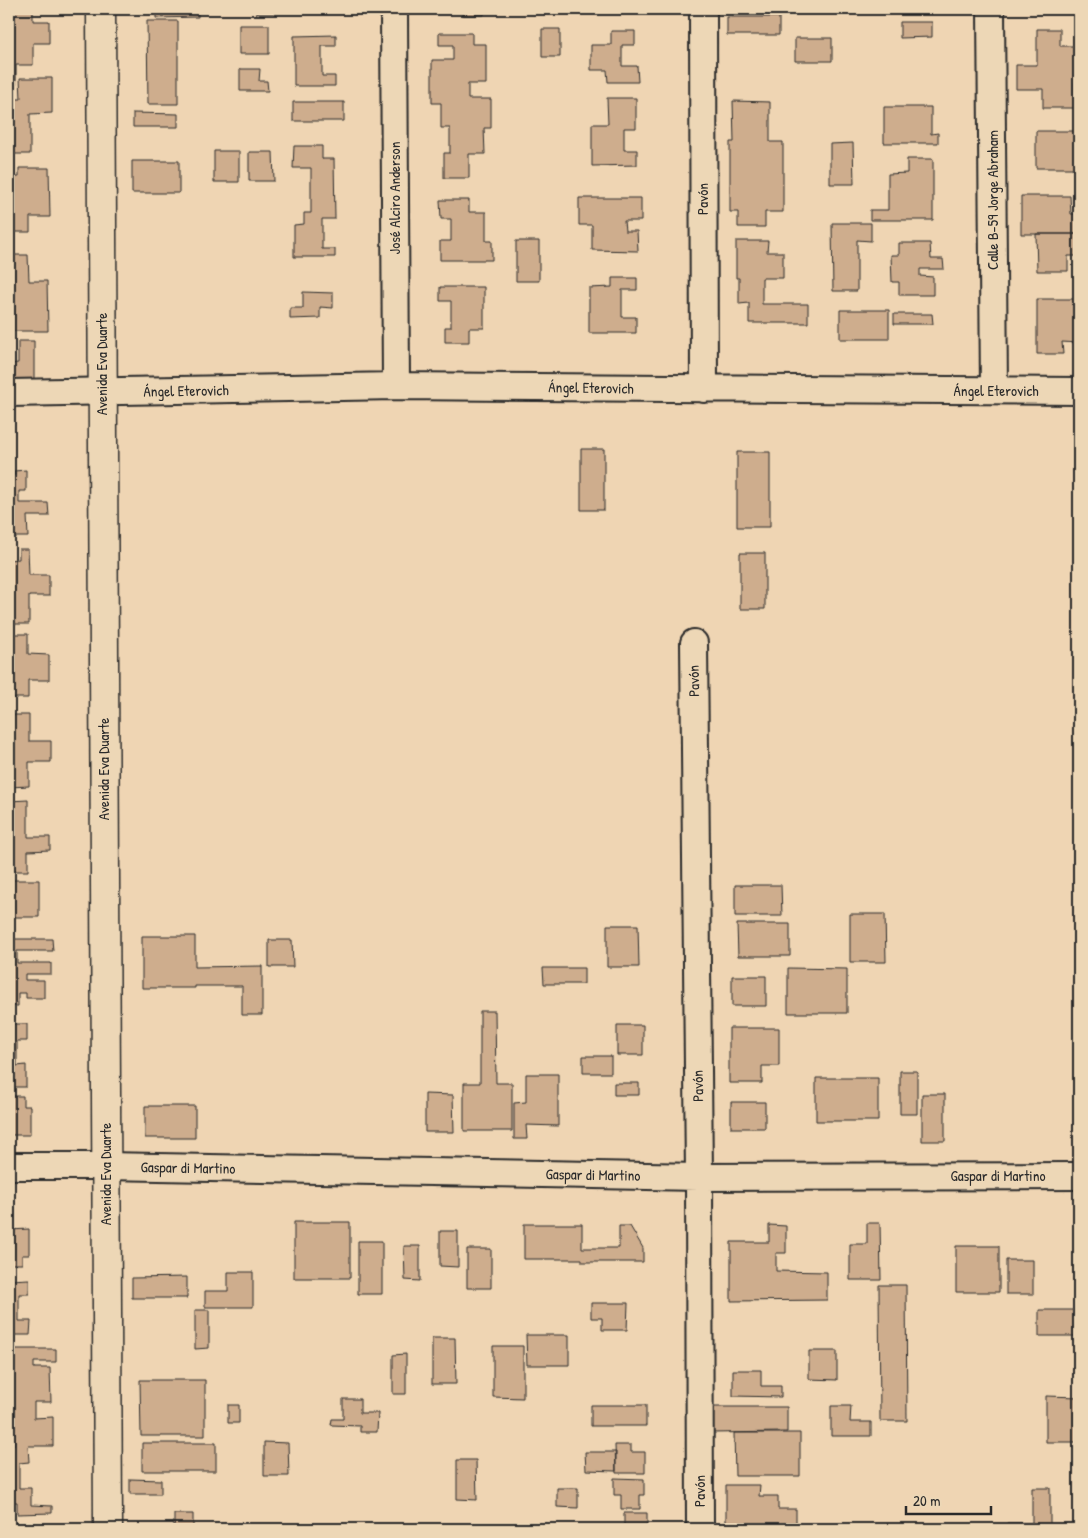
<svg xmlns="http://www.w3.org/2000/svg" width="1088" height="1538" viewBox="0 0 1088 1538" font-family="'Patrick Hand',sans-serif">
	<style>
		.building { fill: #cead8d; stroke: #2b2b2b }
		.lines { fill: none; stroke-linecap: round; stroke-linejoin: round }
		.minor-casing { stroke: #2b2b2b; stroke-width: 30 }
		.secondary-casing { stroke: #2b2b2b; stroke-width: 31 }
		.minor { stroke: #edd7b6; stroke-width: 26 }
		.secondary { stroke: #edd7b6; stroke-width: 28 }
		.labels { text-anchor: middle; stroke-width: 4; stroke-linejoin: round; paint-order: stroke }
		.street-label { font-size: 15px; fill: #2b2b2b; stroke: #edd7b6 }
	</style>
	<rect width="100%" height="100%" fill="#efd5b3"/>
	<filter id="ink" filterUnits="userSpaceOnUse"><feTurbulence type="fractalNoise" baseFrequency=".02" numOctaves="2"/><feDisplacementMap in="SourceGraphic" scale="10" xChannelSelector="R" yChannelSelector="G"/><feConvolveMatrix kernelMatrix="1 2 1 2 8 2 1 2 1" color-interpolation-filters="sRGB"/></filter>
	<g filter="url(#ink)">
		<path class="building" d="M9,9H33V21H49V43H33V65H16V85H9Z
			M156,9H198V17L156,18Z
			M256,9H274V13H256Z
			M292,9H336V11L292,10Z
			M462,9H484V15H462Z
			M727,17H779V35H727Z
			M147,21H178V104H148Z
			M900,22H932V37L900,38Z
			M239,25H269V54H239Z
			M542,29H560V57H542Z
			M1037,29H1060V46H1079V82H1075V108H1043V89H1016V65H1037Z
			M611,31H635V45H622V66H637L638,82H608L607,70H591V45H611Z
			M439,33H472V44H486V84H468V99H491V128H484L485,154H469V178H444V153H450V128H441V103H432V60H453V45H439Z
			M336,35V46H322V76H335V86H294V36Z
			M795,38H832V61H795Z
			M240,69H260L259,81H267L268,91H240Z
			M20,78H52V113L30,114V154H9V99H21Z
			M607,98H636V128H624V150H637V165L592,166V124H608Z
			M733,101L770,102V142H783V212H765V227H738V212H730V142H734Z
			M293,102H344V121H293Z
			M884,107H931V134L938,133V143H884Z
			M133,113L178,114V127H133Z
			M1036,131H1079V168H1036Z
			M853,143L854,184H830V144Z
			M294,146H322V159H334L335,219H322V249H335V257H294V225L304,224V213H311V168H293Z
			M214,151H239V182H214Z
			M249,152H273L274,181H249Z
			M907,159H933V220H870V210H888V174L907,173Z
			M132,161H179V193H132Z
			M19,168H49L50,217H30V232H9V177H19Z
			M1021,196H1070L1071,214H1079V234H1021Z
			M579,198H641V221H624L625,231H637L638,251L592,250V225H579Z
			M440,200H469V212H486V241H492V260H440V241H451V219H441Z
			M832,223H871V241L857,240V291H833Z
			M1036,234H1079V256H1068V271H1037Z
			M516,241H539V281H516Z
			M736,241H768L767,252H783V278H762V304H808V323H749V303L739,304V278H736Z
			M899,243H930L931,259H943L944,269H920V276L933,277V295H899V282H892L891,255H899Z
			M13,255H28L29,281H47L48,331H9V263H13Z
			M612,278H637V290H622V317H636V333H589V288L612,287Z
			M440,287H484V328H469V342H445V327H451V301H440Z
			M303,292L333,293V308L320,307V318L290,319V308H303Z
			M1037,299H1079V343L1062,342L1063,354H1037Z
			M840,310H889V339H840Z
			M894,314H932L933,324H894Z
			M18,341H34V380H9V364L18,363Z
			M581,449H604V510H581Z
			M737,452H770V527H737Z
			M26,470V491H19V503H48L49,516H27L28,537H9V475H15L14,471Z
			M19,549H28L29,575H49V596H29V624H9V560L19,559Z
			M740,553H765V609H740Z
			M10,634H28V654L49,655V680H28V698H10L9,680Z
			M9,715H29V741H51V762H29V786L9,787Z
			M28,800V837H50V850L28,851V871H9V801Z
			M9,880H39V917H9Z
			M735,885H781L782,916H735Z
			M850,914H885L886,962H850Z
			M737,924H790V956H738Z
			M607,925H638L639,967H607Z
			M142,936H195V967L262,966V1015H242V986H195V988H142Z
			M9,939H52L53,951H17V963H51V974H25V980H44V998H26V993H18V1006H9Z
			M269,940H292L293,967H269Z
			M543,968H584V984H544Z
			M788,968L847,969V1013H788Z
			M732,976H766V1006H732Z
			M480,1011H495L496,1083H512V1131H464V1083H480Z
			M9,1024H27V1041H17V1066L26,1065V1087H9Z
			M617,1025H643V1055H617Z
			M729,1028H779V1066H762V1083H729Z
			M583,1056H611V1073H583Z
			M900,1071H917V1114H900Z
			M526,1074H558V1126L526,1125L527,1139H514V1103L526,1102Z
			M816,1078H878V1121H816Z
			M614,1083H639V1095H614Z
			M425,1094L453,1095L454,1132H425Z
			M922,1094H945V1141H922Z
			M9,1096H23V1106H30V1135H9Z
			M731,1102H765V1128H731Z
			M145,1106H195V1138H145Z
			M294,1222H350V1278H294Z
			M867,1223H880L881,1280H850V1244H867Z
			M524,1224H582V1248H619V1226H630L643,1248V1262H582V1259H524Z
			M769,1225L786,1226V1253H776V1271L827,1272V1300L731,1301V1242H769Z
			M29,1229V1255H22V1264H9V1230Z
			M440,1231H458V1267L440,1266Z
			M358,1241H382V1294H358Z
			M404,1246H420V1281L405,1280Z
			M956,1246H999V1292H956Z
			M467,1249H491V1288H467Z
			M1006,1260H1033V1294H1006Z
			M228,1272H253V1307H205V1291H228Z
			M187,1277V1298H132V1278Z
			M29,1279V1294H19V1321H31L30,1335H9V1283H11L10,1280Z
			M879,1285H906L907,1421H880Z
			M591,1303H628L627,1330H602V1318H591Z
			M195,1310H209V1348L195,1349Z
			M1039,1310H1079V1336H1039Z
			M526,1335H569V1365H527Z
			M432,1338H455L456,1384H432Z
			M493,1346H523V1398L493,1397Z
			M9,1349H56V1362H34V1368H50L51,1402H34V1418L53,1417V1446H28L29,1462L19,1463V1488H31V1505L52,1506V1513L17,1514V1502H9V1445H14V1418L9,1417V1368H11V1362H9Z
			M809,1351H837V1380L809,1379Z
			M406,1354V1394H393V1355Z
			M733,1370H761V1386H781V1397L733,1396Z
			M140,1380H205V1436H141Z
			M1046,1396L1079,1397V1442H1046Z
			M343,1399H360V1413H378L377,1432H360V1426L331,1425L332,1419H343Z
			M228,1405H239V1423H228Z
			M591,1405H646V1426H591Z
			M831,1406H851L850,1422H871V1436H831Z
			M710,1407H787V1432L710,1433Z
			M734,1433H800V1476H735Z
			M264,1442L288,1443L289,1476H264Z
			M142,1443H216V1471H142Z
			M615,1445H631V1452H645V1473H616Z
			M585,1452H616V1471L586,1470Z
			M457,1460H476L477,1500L457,1499Z
			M614,1478L644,1479V1495H640V1509H621V1495H614Z
			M130,1479L161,1480V1494H130Z
			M726,1485H760L759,1496H778V1509H796V1529H726Z
			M557,1488H578V1508L557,1507Z
			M1032,1488H1050V1529H1007V1523H1032Z
			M624,1513H647V1529H624Z
			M174,1514H193V1529H174Z"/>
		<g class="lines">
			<defs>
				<path id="minor" d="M394,9L396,386
					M703,9L704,389
					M991,9L994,390
					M9,393L396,386L1079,391
					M694,643L699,1177L700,1529
					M9,1166H106L699,1177L1079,1176"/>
				<path id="secondary" d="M101,9L108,1529"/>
			</defs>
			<use href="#minor" class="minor-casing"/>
			<use href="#secondary" class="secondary-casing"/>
			<use href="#minor" class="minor"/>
			<use href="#secondary" class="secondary"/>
		</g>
	</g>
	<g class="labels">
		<g class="street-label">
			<text transform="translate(395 198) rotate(-90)" y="5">José Alciro Anderson</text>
			<text transform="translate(703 199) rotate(-90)" y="5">Pavón</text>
			<text transform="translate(993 200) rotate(-90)" y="5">Calle B-59 Jorge Abraham</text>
			<text transform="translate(102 364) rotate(-90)" y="5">Avenida Eva Duarte</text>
			<text transform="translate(591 388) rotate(1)" y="5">Ángel Eterovich</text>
			<text transform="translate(186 391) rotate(-1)" y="5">Ángel Eterovich</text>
			<text x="996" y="396">Ángel Eterovich</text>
			<text transform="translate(694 681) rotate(-91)" y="5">Pavón</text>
			<text transform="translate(104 769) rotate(-90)" y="5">Avenida Eva Duarte</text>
			<text transform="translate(698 1086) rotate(-91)" y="5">Pavón</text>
			<text transform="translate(188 1168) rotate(1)" y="5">Gaspar di Martino</text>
			<text transform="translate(106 1174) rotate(-90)" y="5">Avenida Eva Duarte</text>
			<text transform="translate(593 1175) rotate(1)" y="5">Gaspar di Martino</text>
			<text x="998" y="1181">Gaspar di Martino</text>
			<text transform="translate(700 1491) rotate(-90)" y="5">Pavón</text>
		</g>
	</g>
	<rect width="1088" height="1538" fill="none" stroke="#edd7b6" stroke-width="30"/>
	<rect x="15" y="15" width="1058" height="1508" fill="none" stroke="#2b2b2b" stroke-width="2" filter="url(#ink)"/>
	<path d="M906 1506v8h85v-8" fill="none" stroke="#2b2b2b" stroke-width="2.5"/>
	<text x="913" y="1506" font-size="15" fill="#2b2b2b" stroke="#edd7b6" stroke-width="4" paint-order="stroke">20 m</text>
</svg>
